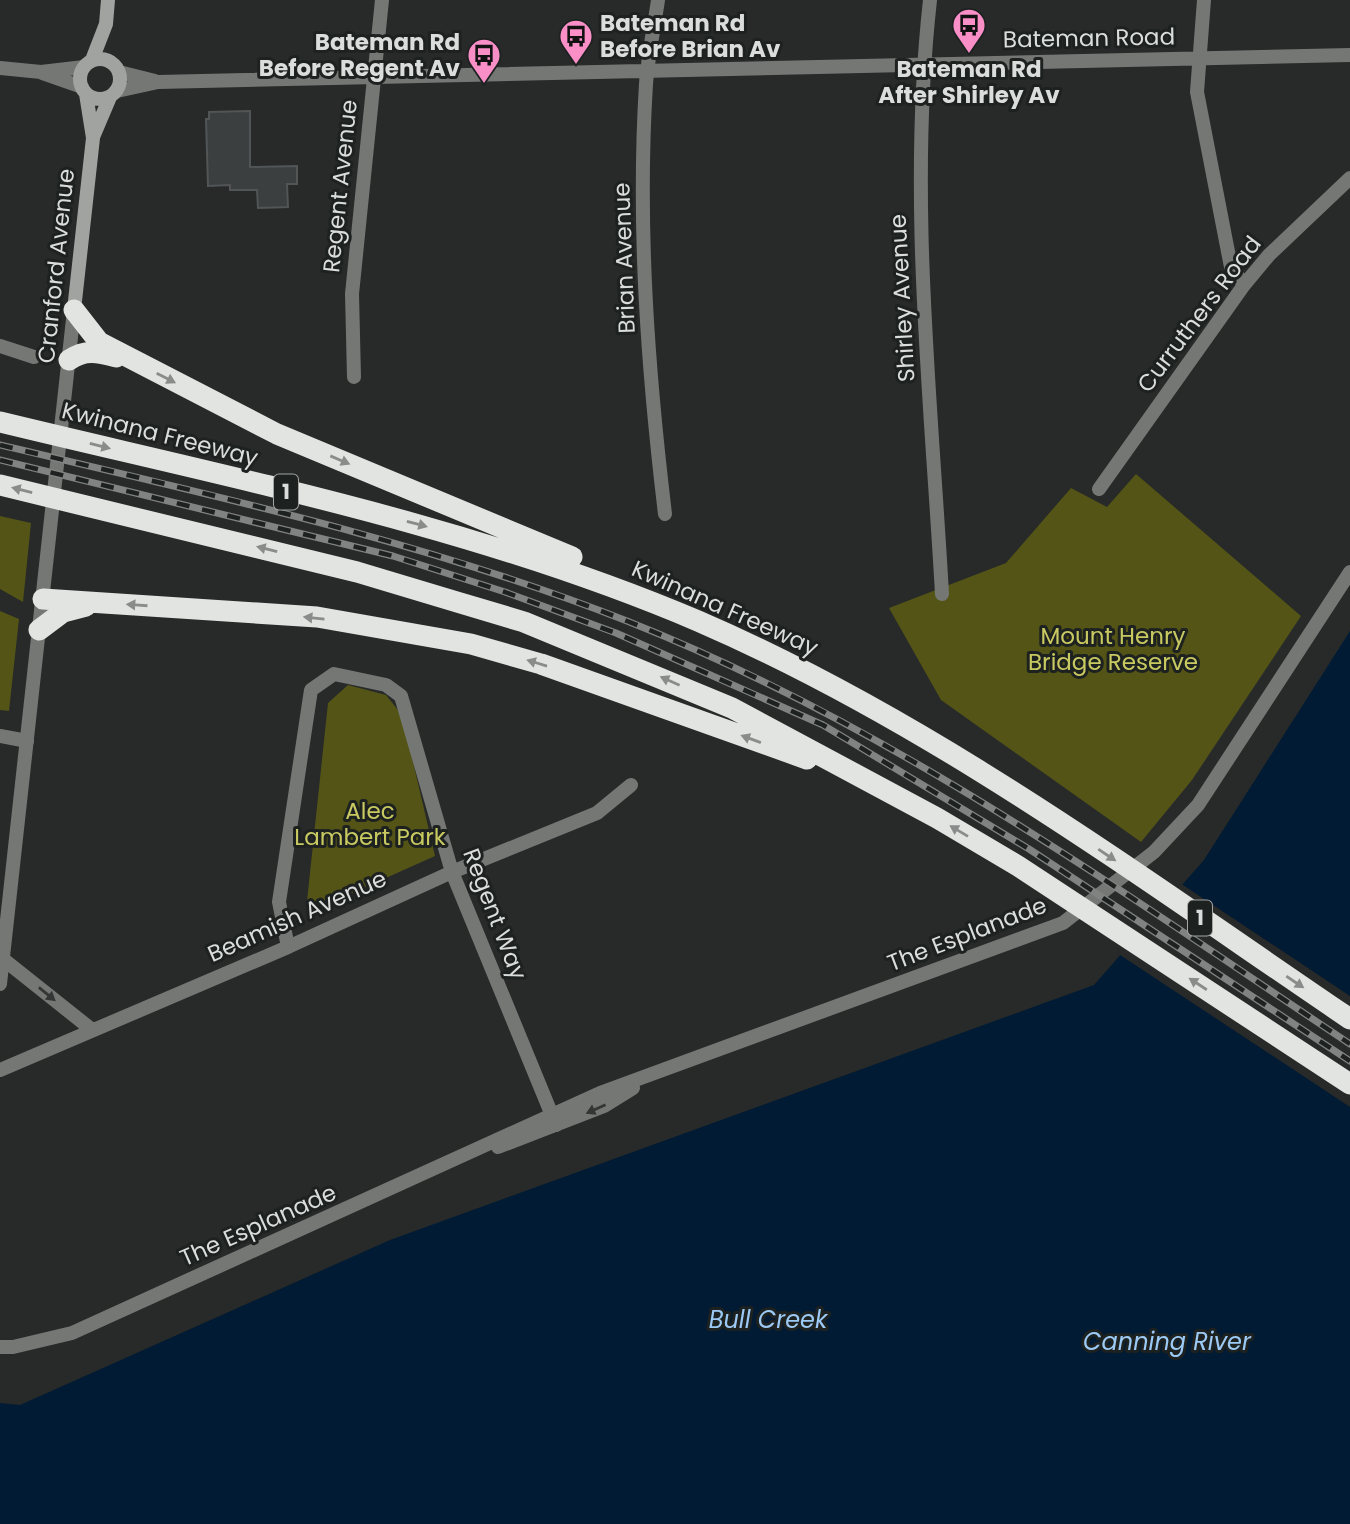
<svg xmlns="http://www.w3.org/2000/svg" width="1350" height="1524" viewBox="0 0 1350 1524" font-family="Poppins,sans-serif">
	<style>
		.green { fill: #545416 }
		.water { fill: #001b33 }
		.pier { fill: #272a29 }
		.building { fill: #3b3f40; stroke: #515556; stroke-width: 2 }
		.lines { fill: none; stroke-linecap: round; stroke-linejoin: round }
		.minor { stroke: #757775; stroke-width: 14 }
		.tertiary { stroke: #757775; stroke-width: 14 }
		.secondary { stroke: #a1a3a1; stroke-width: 14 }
		.motorway { stroke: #e1e4e0; stroke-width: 21 }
		.rail-casing { stroke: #818382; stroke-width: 7 }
		.rail { stroke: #1d2120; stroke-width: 4.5; stroke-dasharray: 13; stroke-linecap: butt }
		.oneway { fill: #898c8a }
		.oneway2 { fill: #333635 }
		.labels { text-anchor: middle; stroke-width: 6; stroke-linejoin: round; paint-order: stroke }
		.shield { fill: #1d2120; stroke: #a2a5a4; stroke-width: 2 }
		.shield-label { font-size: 21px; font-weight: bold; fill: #dbdddc }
		.poi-label { font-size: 23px; font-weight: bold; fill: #dbdddc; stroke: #1d2120; text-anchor: start }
		.street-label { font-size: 23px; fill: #dbdddc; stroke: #1d2120 }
		.park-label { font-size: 23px; fill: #c8c960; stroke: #1d2120 }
		.water-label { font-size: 24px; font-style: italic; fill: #9ccaf4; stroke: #1d2120 }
	</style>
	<rect width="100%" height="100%" fill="#272a29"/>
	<path class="green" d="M1136,474L1301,616L1192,780L1141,842L941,700L889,608L1006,563L1071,488L1107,507Z
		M0,516L31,523L23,602L0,589Z
		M0,611L19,619L9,711L0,710Z
		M348,685L386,695L402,715L435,856L321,907L307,901L328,703Z"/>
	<path class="water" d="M1350,631V1524H0V1403L20,1405L390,1240L1094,985L1204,860Z"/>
	<path class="pier" d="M1180,883L1350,996V1107L1117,953Z"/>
	<path class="building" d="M250,111V167L297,166V184H287L288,207L258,208L257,190H230V185L208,186L206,119H209V112Z"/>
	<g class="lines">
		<path class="minor" d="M658,0C654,28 648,56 646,84C637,227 648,372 665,514
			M930,0C908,197 931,396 942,594
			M1204,0L1197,92L1231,267L1244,285
			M0,68L41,72L84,67
			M119,72L155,81
			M42,73L82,87
			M117,91L158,82L1350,55
			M0,346L34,357
			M354,377L352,294L382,0
			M1099,489L1244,285L1269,255L1350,178
			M0,736L27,741
			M288,947L279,902L311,690L334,674L386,685L401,696L452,872L556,1125
			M3,959L91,1029
			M0,1070L288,947L452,872L597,813L631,785"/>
		<path class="tertiary" d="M0,984L74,310
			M498,1147L604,1106L633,1088
			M0,1347H13L72,1333L600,1093L1063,923L1154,852L1198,805L1350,572"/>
		<path class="secondary" d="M80 79a20 20 0 1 1 40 0a20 20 0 1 1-40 0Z
			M92,60L106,24L108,0
			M93,137L110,97
			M74,310L93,138L86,94"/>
		<path class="motorway" d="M74,310L99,342L277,434L572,557
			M69,360C85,349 98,352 116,357
			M0,422C235,479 475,526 698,621C932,722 1140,877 1350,1019
			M0,485L357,572L457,602L524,622L732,708L937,818L1018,866L1350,1084
			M43,599L317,617L471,644L541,664L807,759
			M39,630L63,612L86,606"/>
		<defs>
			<path id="rail" d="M0,445C211,495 424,541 627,621C888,724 1118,889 1350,1044
				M0,460L393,556L505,592L616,633L823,725L1029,849L1350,1061"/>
		</defs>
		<use href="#rail" class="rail-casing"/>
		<use href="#rail" class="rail"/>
	</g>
	<defs><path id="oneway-solid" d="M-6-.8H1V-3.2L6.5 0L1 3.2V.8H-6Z" transform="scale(1.75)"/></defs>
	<g class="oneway">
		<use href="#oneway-solid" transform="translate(166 378) rotate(27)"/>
		<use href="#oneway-solid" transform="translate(100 446) rotate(14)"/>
		<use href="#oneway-solid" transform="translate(340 460) rotate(23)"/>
		<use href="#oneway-solid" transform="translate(22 490) rotate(-166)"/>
		<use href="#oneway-solid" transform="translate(417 524) rotate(15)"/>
		<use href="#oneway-solid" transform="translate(267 549) rotate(-166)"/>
		<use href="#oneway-solid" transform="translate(137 605) rotate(-176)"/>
		<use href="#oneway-solid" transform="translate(314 618) rotate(-174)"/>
		<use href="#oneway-solid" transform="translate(537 663) rotate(-163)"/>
		<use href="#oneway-solid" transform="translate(670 681) rotate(-156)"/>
		<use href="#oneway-solid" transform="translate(751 739) rotate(-160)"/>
		<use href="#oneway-solid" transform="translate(959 831) rotate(-149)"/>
		<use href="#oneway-solid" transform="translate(1107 855) rotate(34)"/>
		<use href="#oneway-solid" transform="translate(1295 982) rotate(34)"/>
		<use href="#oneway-solid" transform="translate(1198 984) rotate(-147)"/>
	</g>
	<g class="oneway2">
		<use href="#oneway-solid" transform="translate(47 994) rotate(39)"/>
		<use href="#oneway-solid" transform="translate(596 1109) rotate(156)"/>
	</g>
	<defs>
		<symbol id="bus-pin" viewBox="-11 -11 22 30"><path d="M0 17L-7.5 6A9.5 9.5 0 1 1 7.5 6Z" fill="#fa8fc7" stroke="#1d2120"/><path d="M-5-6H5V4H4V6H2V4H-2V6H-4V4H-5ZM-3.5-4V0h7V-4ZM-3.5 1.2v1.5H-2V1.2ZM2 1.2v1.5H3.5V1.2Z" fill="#111"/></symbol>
	</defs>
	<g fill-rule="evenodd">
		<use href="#bus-pin" x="950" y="6" width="38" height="52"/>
		<use href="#bus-pin" x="557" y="17" width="38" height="52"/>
		<use href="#bus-pin" x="465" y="36" width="38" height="52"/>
	</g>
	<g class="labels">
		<g class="shield">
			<rect x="274" y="474.5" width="24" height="35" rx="5"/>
			<rect x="1188" y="900.5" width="24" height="35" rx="5"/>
		</g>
		<g class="shield-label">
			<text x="286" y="499">1</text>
			<text x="1200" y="925">1</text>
		</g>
		<g class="poi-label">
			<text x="600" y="31">Bateman Rd<tspan x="600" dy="26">Before Brian Av</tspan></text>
			<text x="460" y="50" text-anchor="end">Bateman Rd<tspan x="460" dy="26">Before Regent Av</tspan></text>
			<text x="969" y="77" text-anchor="middle">Bateman Rd<tspan x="969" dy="26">After Shirley Av</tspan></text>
		</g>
		<g class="street-label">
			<text transform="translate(1089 38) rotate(-1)" y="8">Bateman Road</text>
			<text transform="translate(340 186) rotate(-84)" y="8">Regent Avenue</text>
			<text transform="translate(624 258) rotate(-92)" y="8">Brian Avenue</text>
			<text transform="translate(56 266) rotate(-84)" y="8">Cranford Avenue</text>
			<text transform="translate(902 298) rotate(-93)" y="8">Shirley Avenue</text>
			<text transform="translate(1199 314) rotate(-53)" y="8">Curruthers Road</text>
			<text transform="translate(160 434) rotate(14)" y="8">Kwinana Freeway</text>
			<text transform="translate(725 608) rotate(24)" y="8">Kwinana Freeway</text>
			<text transform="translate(495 914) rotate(69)" y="8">Regent Way</text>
			<text transform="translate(297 916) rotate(-24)" y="8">Beamish Avenue</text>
			<text transform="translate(967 934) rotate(-21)" y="8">The Esplanade</text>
			<text transform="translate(258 1225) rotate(-24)" y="8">The Esplanade</text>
		</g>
		<g class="park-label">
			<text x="1113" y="644">Mount Henry<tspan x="1113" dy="26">Bridge Reserve</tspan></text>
			<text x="370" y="819">Alec<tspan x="370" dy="26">Lambert Park</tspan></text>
		</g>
		<g class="water-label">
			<text x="768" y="1328">Bull Creek</text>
			<text x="1167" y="1350">Canning River</text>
		</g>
	</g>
</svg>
